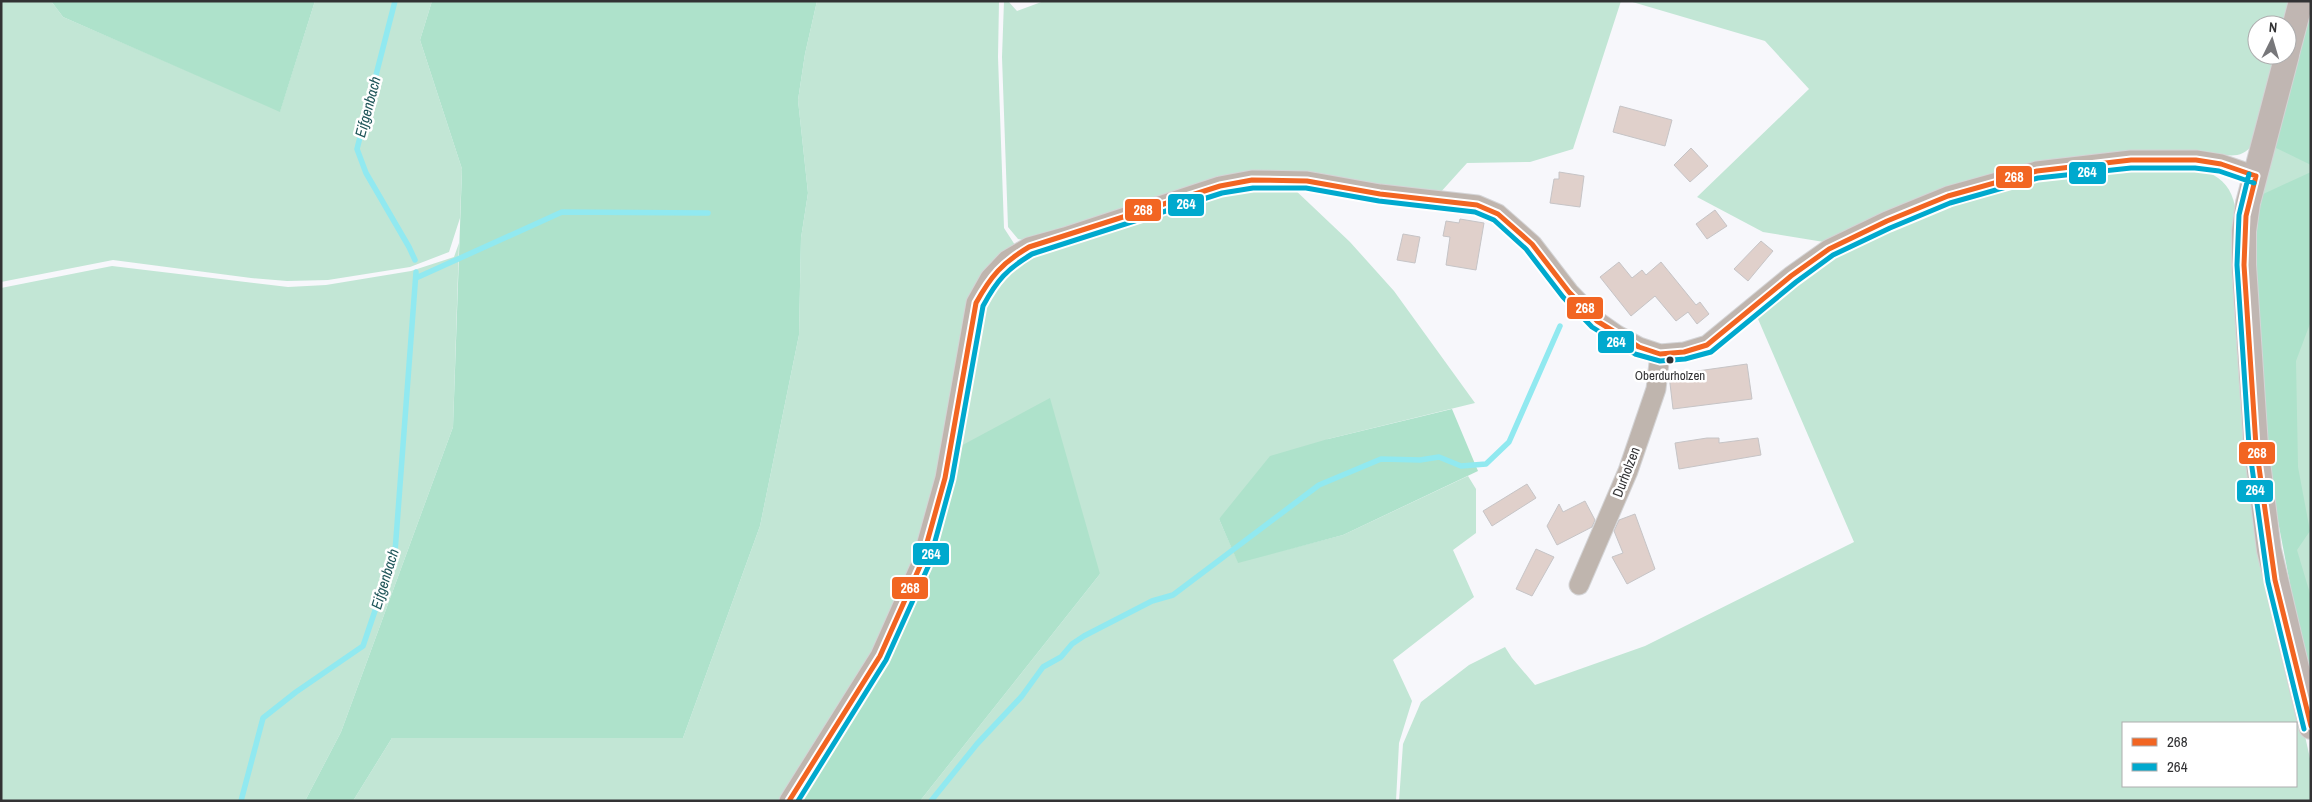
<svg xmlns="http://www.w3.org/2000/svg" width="2312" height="802" viewBox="0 0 2312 802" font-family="'Archivo Narrow',sans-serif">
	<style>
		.green { fill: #c2e6d5; fill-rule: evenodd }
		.forest { fill: #aee2cb }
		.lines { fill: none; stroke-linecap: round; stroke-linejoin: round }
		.stream { stroke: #91e9f0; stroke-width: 5.5 }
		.building { fill: #e0d0cb; stroke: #c6c4c6 }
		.minor-casing { stroke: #d4d4d6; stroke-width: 21 }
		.major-casing { stroke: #d4d4d6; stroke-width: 26 }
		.minor { stroke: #bfb5ae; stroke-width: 19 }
		.major { stroke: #c0b6b2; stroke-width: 24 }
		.bus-1-casing { stroke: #fff; stroke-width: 9 }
		.bus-2-casing { stroke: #fff; stroke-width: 9 }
		.bus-1 { stroke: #f26522; stroke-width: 5 }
		.bus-2 { stroke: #00a9ce; stroke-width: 5 }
		.bus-dot { fill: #323234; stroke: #fff; stroke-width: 2 }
		.labels { text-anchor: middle; stroke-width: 5; stroke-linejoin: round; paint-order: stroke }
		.bus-label { font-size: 13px; fill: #323234; stroke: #fff }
		.street-label { font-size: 14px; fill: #323234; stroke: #fff }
		.water-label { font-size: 15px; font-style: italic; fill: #20565a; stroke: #fff }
		.line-badge { stroke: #fff; stroke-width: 2 }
		.badge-label { font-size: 14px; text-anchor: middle; font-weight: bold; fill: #fff }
	</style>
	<rect width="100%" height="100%" fill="#f7f7fb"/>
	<path class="green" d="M1,1H51L63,17L280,111L315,1H432L420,40L462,169L460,218L449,252L410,267L328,280L287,281L251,278L113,260L1,282Z
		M817,1H999L998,57L1004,228L1015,245L998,256L915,563L875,653L782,801H353L392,738H683L760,526L799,335L801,238L808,193L798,100L805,54Z
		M1004,1H1008L1017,11L1044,1H1621L1573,149L1530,162L1467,163L1439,194L1387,188L1308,173L1279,171L1243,174L1023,240L1018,239L1008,227L1002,57Z
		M1629,1H2293L2287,25H2257V55H2279L2253,144C2243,158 2232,156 2216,154L2036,164L1830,243L1763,232L1697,197L1809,89L1765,41Z
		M2311,1V678L2299,631L2259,196Z
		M2129,167C2167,167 2226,157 2235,206C2236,214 2235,222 2235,230L2305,736L2311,763V801H1399L1403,744L1421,702L1469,665L1505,647L1512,658L1535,685L1645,646L1854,542L1755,312L1834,251L1949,200L2039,177ZM2123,723H2296V786H2123Z
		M1292,187L1350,242L1394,291L1475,403L1328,439L1219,519L1238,562L1343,535L1468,476L1476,489V533L1453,550L1474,597L1393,660L1412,701L1399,743L1396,801H920L1100,574L957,448L979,319L993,288L1013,266L1031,254L1194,201L1243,190Z
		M459,243L453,427L341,732L305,801H1V288L112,266L288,287L326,285L411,271L454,257Z"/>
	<path class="forest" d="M51,1H315L280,112L63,17Z
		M432,1H817L805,54L798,100L808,193L801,238L799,335L760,526L683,738H392L353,801H305L341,732L453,427L462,169L420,40Z
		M2311,1V165L2274,147Z
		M2311,172V321L2296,361L2298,467L2310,531L2297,550L2311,597V678L2299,631L2268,469L2255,265L2259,196Z
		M1050,398L1100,574L920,801H794L885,658L957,448Z
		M1452,409L1478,471L1343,535L1238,563L1219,519L1270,456L1328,439Z"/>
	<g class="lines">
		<path class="stream" d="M395,1L357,149L366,173L409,247L415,260
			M416,278L562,212L708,213
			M241,801L263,718L296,692L363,646L395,552L416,272
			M931,801L977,744L1022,696L1043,667L1061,657L1072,644L1084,636L1152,601L1173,595L1319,485L1381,459L1420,460L1439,457L1461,466L1486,464L1509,442L1560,326"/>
	</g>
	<path class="building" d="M1620,106L1672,120L1665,146L1613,132Z
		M1691,148L1708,166L1690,182L1674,165Z
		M1559,172L1584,176L1580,207L1550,203L1554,179H1559Z
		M1715,210L1727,226L1707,239L1696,224Z
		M1460,219L1484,223L1476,270L1446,265L1450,237L1443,236L1446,221L1459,223Z
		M1403,234L1420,237L1415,263L1397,260Z
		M1761,241L1773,251L1748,281L1734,269Z
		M1619,262L1632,278L1642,270L1646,275L1661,262L1696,305L1700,302L1709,314L1697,324L1688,312L1676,321L1655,296L1631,316L1600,277Z
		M1747,364L1752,399L1673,409L1669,375Z
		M1707,438H1719V443L1758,438L1761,455L1679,469L1675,443Z
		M1527,484L1536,498L1492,526L1483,511Z
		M1585,501L1595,520L1592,527L1557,545L1547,526L1559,504L1563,512Z
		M1635,514L1655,569L1627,584L1612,557L1623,553L1614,531L1619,520Z
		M1536,549L1554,557L1532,596L1516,589Z"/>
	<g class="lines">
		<defs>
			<path id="minor" d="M1579,585L1628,471L1656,389L1660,354
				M789,801L880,656L921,564L945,478L976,303L990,278L1007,260L1029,247L1065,237L1220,186L1252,180L1307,181L1380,194L1477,205L1498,214L1532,244L1569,292L1597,321L1617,335L1639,347L1660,354L1684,352L1707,345L1791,276L1829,249L1887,221L1948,196L2037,171L2131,160H2196L2221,164L2256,176"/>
			<path id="major" d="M2287,54L2301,1
				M2287,55L2248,203L2244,231V265L2256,446L2269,550L2311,727"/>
		</defs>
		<use href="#minor" class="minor-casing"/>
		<use href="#major" class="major-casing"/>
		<use href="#minor" class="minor"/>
		<use href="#major" class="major"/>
		<defs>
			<path id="bus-1" d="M2256,176L2246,216L2244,265L2256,446L2275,580L2311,726
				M789,801L880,656L921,564L945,478L976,303C991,276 1002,263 1029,247L1220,186L1252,180L1307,181L1380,194L1477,205L1498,214L1532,244L1569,292L1597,321L1639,347L1660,354L1684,352L1707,345L1791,276L1829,249L1887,221L1948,196L2037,171L2131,160H2196L2221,164L2256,176"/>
			<path id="bus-2" d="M2249,174L2239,215L2237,265L2249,446L2268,582L2304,729
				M798,801L886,660L928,567L952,479L983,306C997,280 1007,269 1032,254L1222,193L1253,188H1306L1379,201L1475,212L1494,220L1526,249L1563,297L1592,327L1635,354L1660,361L1685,359L1711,352L1796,282L1833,255L1890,228L1950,203L2038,178L2131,168H2195L2219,171L2254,183"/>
		</defs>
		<use href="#bus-1" class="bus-1-casing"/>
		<use href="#bus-2" class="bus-2-casing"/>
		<use href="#bus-1" class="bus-1"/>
		<use href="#bus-2" class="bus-2"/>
	</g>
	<circle class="bus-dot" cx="1670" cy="360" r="4.5"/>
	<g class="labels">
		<g class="bus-label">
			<text x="1670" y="380">Oberdurholzen</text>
		</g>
		<g class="street-label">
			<text transform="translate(1626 472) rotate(-69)" y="5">Durholzen</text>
		</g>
		<g class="water-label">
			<text transform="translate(368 107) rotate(-75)" y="5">Eifgenbach</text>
			<text transform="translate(385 579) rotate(-73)" y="5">Eifgenbach</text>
		</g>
	</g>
	<g class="line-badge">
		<rect x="2068" y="161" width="39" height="24" rx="5" fill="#00a9ce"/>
		<rect x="1995" y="165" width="38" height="24" rx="5" fill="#f26522"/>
		<rect x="1167" y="193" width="38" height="24" rx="5" fill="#00a9ce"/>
		<rect x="1124" y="198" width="38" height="24" rx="5" fill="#f26522"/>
		<rect x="1566" y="296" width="38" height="24" rx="5" fill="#f26522"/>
		<rect x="1597" y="330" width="38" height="24" rx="5" fill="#00a9ce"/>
		<rect x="2238" y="441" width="38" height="24" rx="5" fill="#f26522"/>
		<rect x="2236" y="479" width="38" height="24" rx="5" fill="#00a9ce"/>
		<rect x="912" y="542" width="38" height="24" rx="5" fill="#00a9ce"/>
		<rect x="891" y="576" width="38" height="24" rx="5" fill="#f26522"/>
	</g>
	<g class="badge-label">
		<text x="2087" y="177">264</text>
		<text x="2014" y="182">268</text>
		<text x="1186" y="209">264</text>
		<text x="1143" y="215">268</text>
		<text x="1585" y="313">268</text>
		<text x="1616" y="347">264</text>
		<text x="2257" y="458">268</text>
		<text x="2255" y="495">264</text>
		<text x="931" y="559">264</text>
		<text x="910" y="593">268</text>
	</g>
	<rect width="2312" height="802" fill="none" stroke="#323234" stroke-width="5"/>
	<rect x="2122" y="722" width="175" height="65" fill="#ffffff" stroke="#adadae"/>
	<rect x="2132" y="738" width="25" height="8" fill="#f26522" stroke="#adadae"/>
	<text x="2167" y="747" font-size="15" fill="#323234">268</text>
	<rect x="2132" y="763" width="25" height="8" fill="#00a9ce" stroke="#adadae"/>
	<text x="2167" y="772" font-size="15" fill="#323234">264</text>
	<g transform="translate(2272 40) rotate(5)"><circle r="24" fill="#ffffff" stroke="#adadae"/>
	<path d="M0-4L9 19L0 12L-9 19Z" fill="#77777a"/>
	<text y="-8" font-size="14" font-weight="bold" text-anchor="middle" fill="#323234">N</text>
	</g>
</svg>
